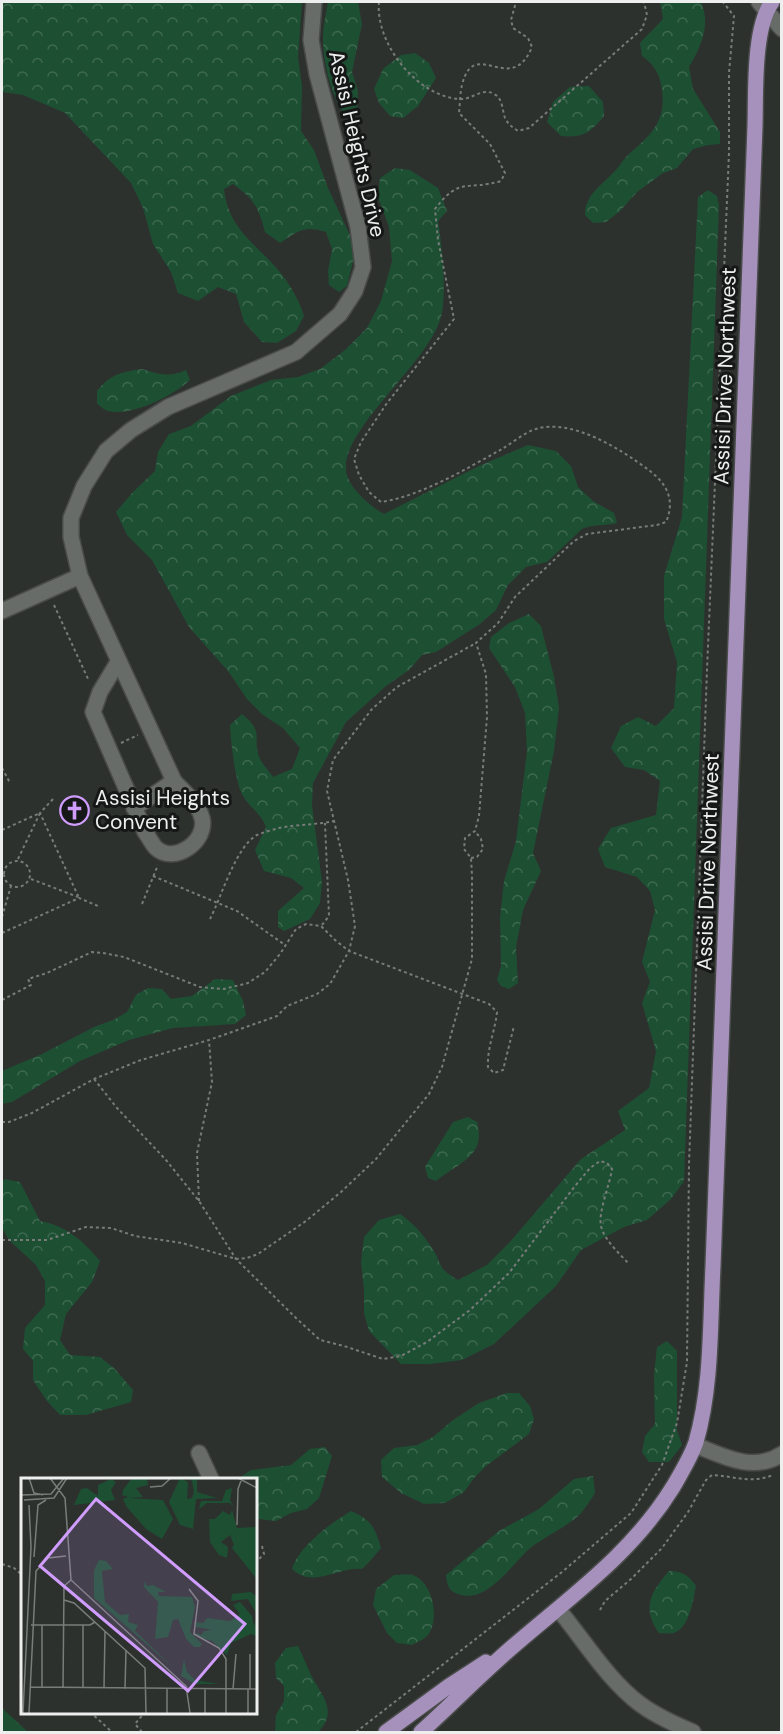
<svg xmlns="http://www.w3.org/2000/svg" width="783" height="1734" viewBox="0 0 783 1734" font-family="'DM Sans',sans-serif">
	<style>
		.forest { fill: url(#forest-crowns) }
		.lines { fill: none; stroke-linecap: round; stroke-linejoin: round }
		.minor-casing { stroke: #494c4a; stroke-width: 18 }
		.major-casing { stroke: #494c4a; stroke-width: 18 }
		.path { stroke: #787c79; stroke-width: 2; stroke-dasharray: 3 3; stroke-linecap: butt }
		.minor { stroke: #686c69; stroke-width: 15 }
		.major { stroke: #a691bc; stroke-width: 15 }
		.labels { text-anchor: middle; stroke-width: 6; stroke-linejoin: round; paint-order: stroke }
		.street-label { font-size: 21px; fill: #ecefed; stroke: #161817 }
		.poi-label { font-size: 21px; fill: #ecefed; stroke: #161817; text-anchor: start }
		.inset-road { fill: none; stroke: #797d7a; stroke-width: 1.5 }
		.view { fill: #d09dff; fill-opacity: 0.15; stroke: #d09dff; stroke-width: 3 }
		.inset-edge { fill: none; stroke: #ecefed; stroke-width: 3 }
	</style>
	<defs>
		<pattern id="forest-crowns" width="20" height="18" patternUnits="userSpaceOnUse" patternTransform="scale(1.5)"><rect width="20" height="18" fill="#1d4f33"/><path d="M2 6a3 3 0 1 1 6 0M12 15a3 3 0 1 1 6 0" fill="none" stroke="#3e6951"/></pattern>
	</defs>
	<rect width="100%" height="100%" fill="#2d312e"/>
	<path class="forest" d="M2,2H302L298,57L302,86L301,131L314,150L328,188L353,242V261L347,286L339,292L329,285L328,271L332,249L326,232C303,225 299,231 280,243L265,232C259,208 254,199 233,184L224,189C228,225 249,239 272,263C286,278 298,296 304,316L296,331L277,343L262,342L244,322L236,294L218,287L198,301L178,293L171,272L153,244L143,208L131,183L65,113L23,95L2,92Z
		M328,2H358L362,24L352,72L358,91L357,114L348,118C332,101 323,63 323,39C323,27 326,14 328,2Z
		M660,2H701C711,25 701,47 689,67L693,89L720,132V144L708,145L693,149L677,168L663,173L637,192L620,211L606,222L593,223L585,215C585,196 599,187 612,174C619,168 623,159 630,153C652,134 666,121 662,90C660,75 655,65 642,56L640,43L663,19Z
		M415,53L429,63L436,78L418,106L403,118L390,116L379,103L374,89L383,69L401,55Z
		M589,86L603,102L604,116C590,133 583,138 561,136L547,122L553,102L570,87Z
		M395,168L410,170L438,188L447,211L438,221C442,245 447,294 441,317C428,364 342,428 346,470C347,487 371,507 384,514L479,466L528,445L556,451L571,466L578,487L593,501L614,513L617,523C605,526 592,524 582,529L547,562L526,567L508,585L496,610L480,624L436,652L422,655L409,670L386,686L346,722L313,783L312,805L322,882L320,903L310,919L284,931L278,927V911L304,888L291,878L264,871L255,850L266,827C261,813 250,808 243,796C235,782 231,743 230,725L242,714C265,733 252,735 259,757C262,764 269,771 273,777L292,769L300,748L283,728L263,715L247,699L228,671L189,627L152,560L127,535L116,512L133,492L155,471L158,452L169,434L191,426L231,396L271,380L298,377L320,369L345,350L367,328L381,301L392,261L389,227L378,197L380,178Z
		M708,190L717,196L719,205L684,1181L671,1199L647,1220L624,1227L581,1250L556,1286L494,1344L462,1360L430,1364H401L369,1331L364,1313V1290L361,1262L364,1237L379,1220L400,1214C414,1224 423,1234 432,1248C444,1267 436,1267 458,1280L487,1265L509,1243L581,1159L625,1130L618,1111L649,1088L656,1051L642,1003L650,982L642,962L655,910L650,891L637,877L605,867L598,849L611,828L656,815L660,781L644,770L625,767L611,748L621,726L638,717L656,726L674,708L677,662L664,619V576L682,517L698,197Z
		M142,369C158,374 170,378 186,370L190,380C174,395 132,417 108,411C104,410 100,406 97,403V391C110,374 122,372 142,369Z
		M529,614L541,626L554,677L559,708L554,751L533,853L541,871L523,910L516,947L518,983L509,989L501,986L497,980L501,966L500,918L504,881L516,841L527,751L525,713L515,687L489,648L491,637L509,623Z
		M215,979L233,980L243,1001L246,1015L235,1024L173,1028L129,1040L80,1061L12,1102L2,1104V1071L42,1054L94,1027L113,1020L127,1012L136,995L148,988L162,989L171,999L192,996Z
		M468,1117L477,1122C487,1156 458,1163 436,1181L428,1178L425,1167L453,1122Z
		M4,1179L20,1182L40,1221C67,1226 83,1241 100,1261L92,1282L66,1314L60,1340L70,1355L100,1357L115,1369L133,1390L131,1402L86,1415H60L47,1401L33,1380V1361L23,1349L25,1328L45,1305V1281L36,1265L9,1240L2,1228V1183Z
		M667,1341L677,1351V1430L682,1445L669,1462H649L642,1452L645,1436L655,1424L654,1375L657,1347Z
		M507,1393H519L530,1406L534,1419L529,1434L486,1466L475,1477L464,1492L445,1503L424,1504L401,1493L382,1477L381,1460L394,1448L417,1445L433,1437L453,1420L479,1403Z
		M325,1447L332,1456L319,1498L307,1509L291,1513L276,1521L259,1519L255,1516V1479H238L251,1470L291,1465L310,1449Z
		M593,1476L595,1493C591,1499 587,1506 582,1512C567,1528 544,1536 528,1550C512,1565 487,1602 461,1595C449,1592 447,1586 446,1575L499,1531L539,1509L574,1479Z
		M351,1511C371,1520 375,1527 381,1548L371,1560L362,1569C338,1567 313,1589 292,1569C299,1546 331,1523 351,1511Z
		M669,1571C681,1571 689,1575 696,1586C693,1600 690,1627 674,1633C670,1634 664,1633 659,1633C641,1608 651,1592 669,1571Z
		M394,1575C399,1575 408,1574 413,1575C433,1583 440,1618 428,1635C425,1639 417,1642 412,1645L397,1643L387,1633L373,1605L376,1589Z
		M298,1646C303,1656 307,1667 312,1677C323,1697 338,1712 318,1732H275L276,1715L284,1701V1686L276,1678L275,1663L286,1648Z
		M2,1708L28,1732H2Z"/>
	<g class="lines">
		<defs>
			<path id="minor" d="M759,2L782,29
				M2,611L80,576
				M118,662L100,692L93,712L145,832C149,837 152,844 156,848C174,865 208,841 202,818C198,803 184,792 174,781L80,576L71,537V518L84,486L106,451L131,430L168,407L296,352L340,314L355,291L363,267L358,227L317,74L311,40L314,2
				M134,808L174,781
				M695,1445C723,1456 753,1473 782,1454
				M199,1453L211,1479
				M558,1609C584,1640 607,1679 640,1704C656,1716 674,1724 693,1732"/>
			<path id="major" d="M386,1732L449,1686L486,1662
				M421,1732C453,1703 484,1671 517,1643C574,1594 633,1552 673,1487C681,1473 691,1457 696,1442C712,1386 710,1325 713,1266L755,126C756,93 753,28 772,2"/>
		</defs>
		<use href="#minor" class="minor-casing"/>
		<use href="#major" class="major-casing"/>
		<path class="path" d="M379,2C375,43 417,97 460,99C472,100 482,87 494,94C503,98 502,110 505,118C508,124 512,127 518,131L529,128L642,29L647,15L644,2
			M54,605L89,681
			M121,743L138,735
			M2,768L10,783
			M53,799L40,813L79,898
			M2,830L40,813
			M471,858L477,857L483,849L481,839L475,831
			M18,859L40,813
			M4 874a13 13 0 1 1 26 0a13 13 0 1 1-26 0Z
			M153,876L237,911L285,945
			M31,879L78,897
			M142,904L158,865
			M2,917L11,886
			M210,919C221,898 236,846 257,835C264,832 272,830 279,828C298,824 316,825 334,821
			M322,925L329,916L325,823
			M2,933L79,898L98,906
			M2,1000L31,985L28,979L47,973L92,952L103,953L124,957L200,987L224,989L248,983L265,972L280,954L296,929L306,924L321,926L335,940L349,951L489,1004L497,1012C495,1031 487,1048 488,1067L494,1073L503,1070L514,1026
			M94,1079L117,1108L166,1160L199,1201L236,1259L296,1318L320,1340L344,1346L383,1359L401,1356L427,1342L470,1310L509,1273L575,1186L590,1168L600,1161L607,1163L612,1169C610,1184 598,1212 601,1226C604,1240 620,1254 629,1264
			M2,1122H9L32,1113L94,1079L141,1060L209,1040L266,1020L277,1016L287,1006L317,994L330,984L349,951L355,926L348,880L327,791L333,760L372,709L397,687L476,643
			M199,1201L197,1153L212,1082L209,1040
			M2,1240H47L86,1227L111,1228L135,1236L182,1243L236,1259L247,1258L258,1254L306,1221L341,1192L376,1159L429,1094L442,1067L472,959V875L471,858L464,849L465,838L475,831L479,816L487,717L486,674L476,643L498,623L515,597L574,541L587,534L657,525L666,522C675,501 668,485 650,471C622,450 570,416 533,430C523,434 512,443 502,449C466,469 421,496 381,502L369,492L359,475L354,459L361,442L387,403L454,319L438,240L435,209C460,176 467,191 501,181L505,173L490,144L459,113C460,104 460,93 462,85C474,35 511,98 532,47L528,38L513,28L511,20L516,2
			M255,1563L264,1554L262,1546
			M2,1564L14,1568L22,1575
			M600,1610L605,1601L631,1579L662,1548L688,1512L706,1480L712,1475C733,1476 752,1484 773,1475
			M90,1712L112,1732
			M142,1732L135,1724L145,1712
			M356,1732L562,1572L631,1513L662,1465L677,1423L687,1362L689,1164L707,670L729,153V73L734,16L723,2"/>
		<use href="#minor" class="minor"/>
		<use href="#major" class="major"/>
	</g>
	<defs>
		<symbol id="church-ring" viewBox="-11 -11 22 22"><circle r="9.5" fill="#161817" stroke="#d09dff" stroke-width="1.5"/><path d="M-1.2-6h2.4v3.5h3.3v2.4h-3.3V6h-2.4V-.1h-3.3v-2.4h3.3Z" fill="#d09dff"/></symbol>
	</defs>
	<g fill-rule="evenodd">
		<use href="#church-ring" x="58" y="794" width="33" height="33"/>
	</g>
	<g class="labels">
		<g class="street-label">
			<text transform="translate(357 144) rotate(77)" y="7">Assisi Heights Drive</text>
			<text transform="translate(725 376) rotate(-88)" y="7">Assisi Drive Northwest</text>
			<text transform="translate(708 862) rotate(-88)" y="7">Assisi Drive Northwest</text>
		</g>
		<g class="poi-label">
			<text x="95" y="805">Assisi Heights<tspan x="95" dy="24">Convent</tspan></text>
		</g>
	</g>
	<g transform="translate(21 1478)">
		<rect width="236" height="236" fill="#2d312e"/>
		<path d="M111,0H126L127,7L115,10L122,19L108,20L142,22L152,41L141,61L125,51L105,28L102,21L107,19L101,17L102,12ZM159,0L167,4L166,21L171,20L173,14L171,3L167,0H186L176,2V14L196,20L175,21L172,51L159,47L148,24ZM90,1L95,4L90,12L94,22L53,27L60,11L66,10L77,18V7ZM211,10L209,22L213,30L209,25H186L178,31L180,23H201L205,12ZM211,32L216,50L235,49V100L211,70L213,67L209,57L200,64L207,69L206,80L198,77L189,64L188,41H194L202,33L209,37ZM78,82L85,83L92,91L81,93L84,124L99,137L108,136L107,144L117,147L114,153L156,193L73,120V92ZM124,103L126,108L132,107L145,114H137L138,118L171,119L174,129L169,154L181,166L179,169H173L165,161L157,141L152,142L147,159L134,161L137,124L123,109ZM230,114L235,118V135L227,121L210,123L211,116ZM219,124L231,138L233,148L235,141V158L230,156L210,165L206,177L191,163L177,159L174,154L180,157L183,153L191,152L175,149V144L182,145L186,140L209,143L219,136L212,127ZM163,181L166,194L174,202L198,206H174L160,198Z" fill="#1d4f33"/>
		<path class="inset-road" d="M8,0L13,15L22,17M29,0L44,20L50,102L165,208L169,235M217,0L236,10M129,9L141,8L150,0M0,17L30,16L43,0M3,22L33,20L46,0M216,47L217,11L221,0M0,60V162M13,79L17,27L25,22M168,111L177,123L173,156L198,170L205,181V235M43,122L53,125L124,190L125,235M10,147H69L74,144M9,209L236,211M21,210V147M42,210L43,108L50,102M62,210V147M83,210L84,153M104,211L105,172M184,211V235M212,211L215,176M227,211V235M229,211V176M2,235L10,69L8,27M8,235L15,93L27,80L45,78M146,235V211"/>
		<path class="view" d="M75,21L224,146L167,213L19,88Z"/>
		<rect width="236" height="236" class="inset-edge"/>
	</g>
	<rect width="783" height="1734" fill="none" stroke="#ecefed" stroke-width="6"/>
</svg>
